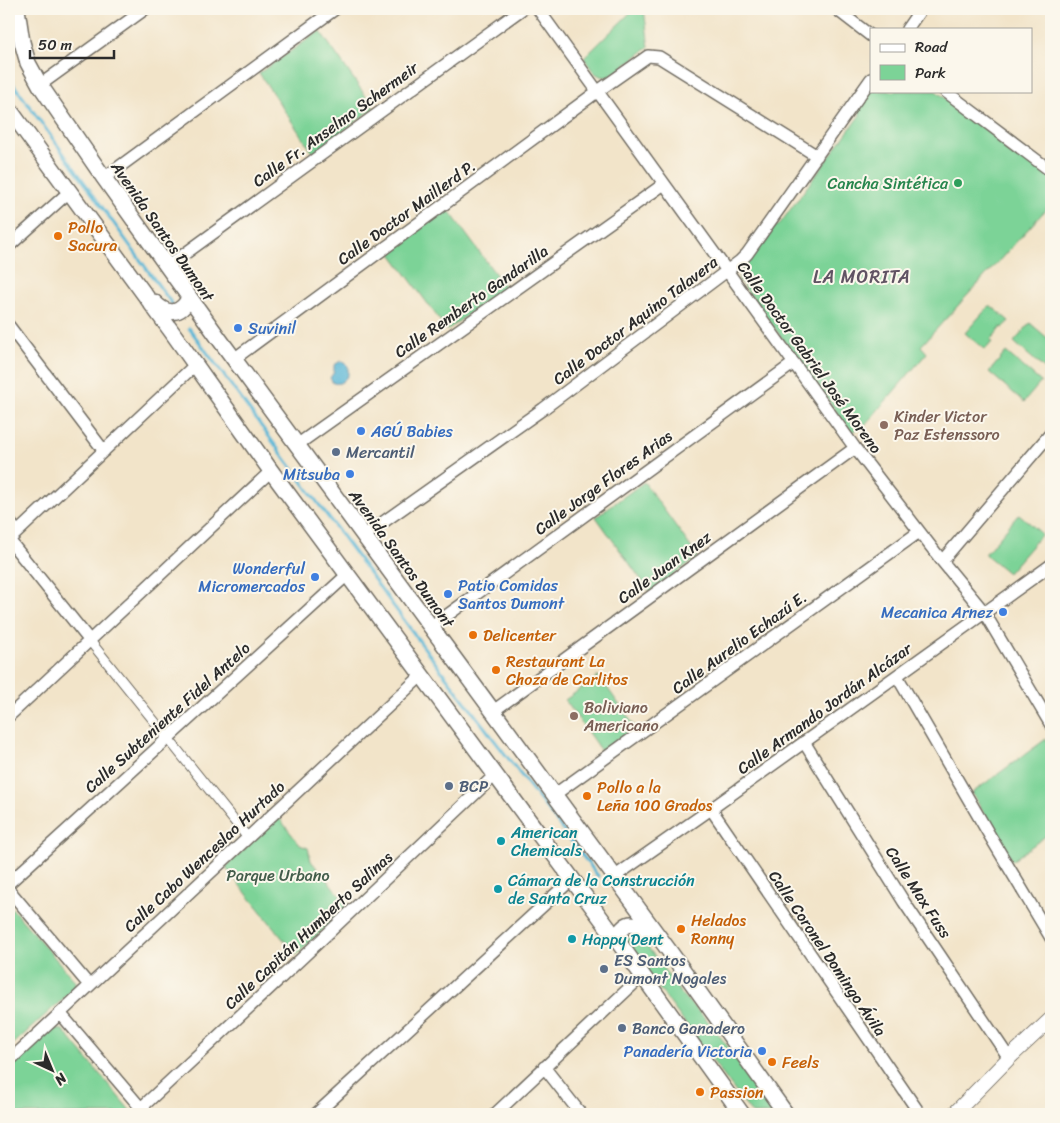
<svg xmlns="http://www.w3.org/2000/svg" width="1060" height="1123" viewBox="0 0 1060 1123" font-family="Sriracha,sans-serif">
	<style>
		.green { fill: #7cd397; stroke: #547f61 }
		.water { fill: #58b6d6; stroke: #427080 }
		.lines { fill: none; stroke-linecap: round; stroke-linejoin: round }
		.stream { stroke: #58b6d6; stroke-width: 3 }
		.pedestrian-casing { stroke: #716c62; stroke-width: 11 }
		.minor-casing { stroke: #716c62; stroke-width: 14 }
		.tertiary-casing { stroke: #716c62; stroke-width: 16 }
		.secondary-casing { stroke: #716c62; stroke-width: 18 }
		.trunk-casing { stroke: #716c62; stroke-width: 21 }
		.pedestrian { stroke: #fff; stroke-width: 9 }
		.minor { stroke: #fff; stroke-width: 11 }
		.tertiary { stroke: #fff; stroke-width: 14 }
		.secondary { stroke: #fff; stroke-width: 15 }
		.trunk { stroke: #fff; stroke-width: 19 }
		.leisure-dot { fill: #2e9e5b; stroke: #fbf7ec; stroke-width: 2 }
		.food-dot { fill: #e8710a; stroke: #fbf7ec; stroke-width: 2 }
		.shop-dot { fill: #3f7fe0; stroke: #fbf7ec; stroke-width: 2 }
		.education-dot { fill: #8d6e63; stroke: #fbf7ec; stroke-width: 2 }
		.service-dot { fill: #5c6f8a; stroke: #fbf7ec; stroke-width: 2 }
		.culture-dot { fill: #0f9aa8; stroke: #fbf7ec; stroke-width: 2 }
		.labels { text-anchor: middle; stroke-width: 4; stroke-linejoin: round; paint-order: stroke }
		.street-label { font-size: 16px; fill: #2b2b2b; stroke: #fbf7ec }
		.leisure-label { font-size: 16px; fill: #27864d; stroke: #fbf7ec; text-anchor: end }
		.food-label { font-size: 16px; fill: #c56008; stroke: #fbf7ec; text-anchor: start }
		.shop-label { font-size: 16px; fill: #366cbe; stroke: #fbf7ec; text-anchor: end }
		.education-label { font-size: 16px; fill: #785e54; stroke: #fbf7ec; text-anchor: start }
		.service-label { font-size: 16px; fill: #4e5e75; stroke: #fbf7ec; text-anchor: start }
		.culture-label { font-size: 16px; fill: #0d838f; stroke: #fbf7ec; text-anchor: start }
		.park-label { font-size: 16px; fill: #435d4b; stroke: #fbf7ec }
		.neighbourhood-label { font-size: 18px; letter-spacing: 1px; fill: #605363; stroke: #fbf7ec }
	</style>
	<rect width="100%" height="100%" fill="#fbf7ec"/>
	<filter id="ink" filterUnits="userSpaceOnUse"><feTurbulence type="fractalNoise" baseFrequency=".02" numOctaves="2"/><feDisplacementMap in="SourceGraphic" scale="10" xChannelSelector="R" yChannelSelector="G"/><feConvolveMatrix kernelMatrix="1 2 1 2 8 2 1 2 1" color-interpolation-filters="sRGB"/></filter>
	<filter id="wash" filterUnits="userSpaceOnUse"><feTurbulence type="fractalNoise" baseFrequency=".0096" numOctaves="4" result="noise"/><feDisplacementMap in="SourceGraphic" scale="20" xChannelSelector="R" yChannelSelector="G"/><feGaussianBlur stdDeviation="1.12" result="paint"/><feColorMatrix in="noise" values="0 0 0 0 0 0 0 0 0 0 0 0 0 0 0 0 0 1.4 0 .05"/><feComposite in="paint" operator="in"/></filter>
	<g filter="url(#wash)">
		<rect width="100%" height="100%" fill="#f2e4c9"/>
		<path class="green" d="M634,9H644L649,47L610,77C594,78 592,69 584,58Z
			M320,31L374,108L313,153L259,73Z
			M871,83V91H936L1051,179V204L921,346L927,353L865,425L851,432L739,280L740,268L768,229L779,225L860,115L858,101Z
			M447,208L505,287L447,330L389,251Z
			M990,305L1009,321L1003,328L1001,327L990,341L992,342L985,350L965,333Z
			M1030,323L1051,341V370L1049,373L1014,342Z
			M1006,352L1041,382L1024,402L989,372Z
			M644,482L698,557L650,592L596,517Z
			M1019,514L1042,534L1008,573L985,554Z
			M599,676L635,727L601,751L565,700Z
			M1046,739L1051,748V832L1012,861L972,793Z
			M279,818L300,845L308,848L311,861L349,906L296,955L225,867Z
			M9,905L75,981V988L9,1048Z
			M632,933L640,936L682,995L710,1023L778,1114H752L630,949L626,942Z
			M52,1029L63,1030L133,1114H9V1068Z"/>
		<path class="water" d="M341,361L348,366V375C344,381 340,385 333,383L330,378L334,372V365Z"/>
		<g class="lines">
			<path class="stream" d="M9,78L172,304
				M189,328L437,665L598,876"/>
		</g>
	</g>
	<g filter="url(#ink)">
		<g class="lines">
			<defs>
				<path id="pedestrian" d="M90,641L248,838"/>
				<path id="minor" d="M538,9L855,448L942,561L984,612L1051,725
					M836,9L871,36
					M907,29L921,9
					M40,85L145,9
					M945,91L1051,171
					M104,178L335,9
					M9,246L69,192
					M168,266L522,9
					M9,326L104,451
					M234,359L598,91L648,56L659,57L817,156
					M297,445L664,184
					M9,521L17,532
					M365,535L543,409L740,261L747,254L871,79
					M9,540L195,365
					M9,540L90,641
					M942,561L1051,433
					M431,627L794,363
					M897,676L990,836L1051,938
					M492,712L855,448
					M9,716L271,471
					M804,742L904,902L1009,1058
					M554,795L919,532
					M711,809L920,1114
					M614,877L711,809L1051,565
					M9,883L347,575
					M9,890L89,985
					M60,1013L146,1114
					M9,1061L422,675
					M544,1067L581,1114
					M141,1108L302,958L496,774
					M316,1114L572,879
					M495,1114L642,976"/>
				<path id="tertiary" d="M954,1114L1009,1058L1051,1019"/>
				<path id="secondary" d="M17,9L22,42L28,63L40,85L104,178L220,340L670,952L786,1114
					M9,109L172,332L271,471L609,929L742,1114
					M154,302C167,316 181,315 189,298
					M616,939C628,916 635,923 652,937"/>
				<path id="trunk" d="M9,12L11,9"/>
			</defs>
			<use href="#pedestrian" class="pedestrian-casing"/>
			<use href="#minor" class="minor-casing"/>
			<use href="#tertiary" class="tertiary-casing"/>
			<use href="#secondary" class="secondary-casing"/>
			<use href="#trunk" class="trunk-casing"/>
			<use href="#pedestrian" class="pedestrian"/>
			<use href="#minor" class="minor"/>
			<use href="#tertiary" class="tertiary"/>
			<use href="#secondary" class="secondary"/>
			<use href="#trunk" class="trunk"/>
		</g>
	</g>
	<circle class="leisure-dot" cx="958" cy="183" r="5"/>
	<g class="food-dot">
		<circle cx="58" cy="236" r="5"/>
		<circle cx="473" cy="635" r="5"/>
		<circle cx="496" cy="670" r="5"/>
		<circle cx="587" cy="796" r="5"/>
		<circle cx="681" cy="929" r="5"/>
		<circle cx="772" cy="1062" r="5"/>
		<circle cx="700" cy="1092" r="5"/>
	</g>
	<g class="shop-dot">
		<circle cx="238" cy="328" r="5"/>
		<circle cx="361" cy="431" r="5"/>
		<circle cx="350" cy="474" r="5"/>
		<circle cx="315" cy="577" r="5"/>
		<circle cx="448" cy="594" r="5"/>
		<circle cx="1003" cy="612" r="5"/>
		<circle cx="762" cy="1051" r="5"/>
	</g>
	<g class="education-dot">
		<circle cx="884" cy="425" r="5"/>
		<circle cx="574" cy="716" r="5"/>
	</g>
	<g class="service-dot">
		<circle cx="336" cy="452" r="5"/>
		<circle cx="449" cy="786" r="5"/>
		<circle cx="604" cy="969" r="5"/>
		<circle cx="622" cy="1028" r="5"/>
	</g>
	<g class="culture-dot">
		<circle cx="501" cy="841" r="5"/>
		<circle cx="498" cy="889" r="5"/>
		<circle cx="572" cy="939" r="5"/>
	</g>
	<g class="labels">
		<g class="street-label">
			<text transform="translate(335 124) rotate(-36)" y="6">Calle Fr. Anselmo Schermeir</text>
			<text transform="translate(406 212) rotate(-36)" y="6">Calle Doctor Maillerd P.</text>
			<text transform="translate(163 231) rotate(55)" y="6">Avenida Santos Dumont</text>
			<text transform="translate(471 301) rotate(-35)" y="6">Calle Remberto Gandarilla</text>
			<text transform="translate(635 320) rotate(-37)" y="6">Calle Doctor Aquino Talavera</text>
			<text transform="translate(810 357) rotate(54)" y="6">Calle Doctor Gabriel José Moreno</text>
			<text transform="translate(603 482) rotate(-36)" y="6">Calle Jorge Flores Arias</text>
			<text transform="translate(402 558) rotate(54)" y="6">Avenida Santos Dumont</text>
			<text transform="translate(664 567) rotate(-36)" y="6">Calle Juan Knez</text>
			<text transform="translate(739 642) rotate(-36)" y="6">Calle Aurelio Echazú E.</text>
			<text transform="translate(824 708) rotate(-36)" y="6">Calle Armando Jordán Alcázar</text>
			<text transform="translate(167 717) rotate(-42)" y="6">Calle Subteniente Fidel Antelo</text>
			<text transform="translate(204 856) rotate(-43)" y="6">Calle Cabo Wenceslao Hurtado</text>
			<text transform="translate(919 892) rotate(57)" y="6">Calle Max Fuss</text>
			<text transform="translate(308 930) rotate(-43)" y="6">Calle Capitán Humberto Salinas</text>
			<text transform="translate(828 953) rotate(56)" y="6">Calle Coronel Domingo Ávila</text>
		</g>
		<g class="leisure-label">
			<text x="948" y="189">Cancha Sintética</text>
		</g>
		<g class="food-label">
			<text x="68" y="233">Pollo<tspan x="68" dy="18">Sacura</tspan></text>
			<text x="483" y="641">Delicenter</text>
			<text x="506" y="667">Restaurant La<tspan x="506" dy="18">Choza de Carlitos</tspan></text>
			<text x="597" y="793">Pollo a la<tspan x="597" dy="18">Leña 100 Grados</tspan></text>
			<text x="691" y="926">Helados<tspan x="691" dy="18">Ronny</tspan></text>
			<text x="782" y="1068">Feels</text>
			<text x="710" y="1098">Passion</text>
		</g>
		<g class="shop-label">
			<text x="248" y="334" text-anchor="start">Suvinil</text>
			<text x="371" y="437" text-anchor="start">AGÚ Babies</text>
			<text x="340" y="480">Mitsuba</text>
			<text x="305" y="574">Wonderful<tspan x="305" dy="18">Micromercados</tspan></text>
			<text x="458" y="591" text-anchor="start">Patio Comidas<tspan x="458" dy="18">Santos Dumont</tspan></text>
			<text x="993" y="618">Mecanica Arnez</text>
			<text x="752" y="1057">Panadería Victoria</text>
		</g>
		<g class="education-label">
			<text x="894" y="422">Kinder Victor<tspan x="894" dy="18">Paz Estenssoro</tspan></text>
			<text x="584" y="713">Boliviano<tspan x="584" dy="18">Americano</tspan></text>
		</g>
		<g class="service-label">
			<text x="346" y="458">Mercantil</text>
			<text x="459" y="792">BCP</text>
			<text x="614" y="966">ES Santos<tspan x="614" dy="18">Dumont Nogales</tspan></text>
			<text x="632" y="1034">Banco Ganadero</text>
		</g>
		<g class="culture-label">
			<text x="511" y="838">American<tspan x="511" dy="18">Chemicals</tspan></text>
			<text x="508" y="886">Cámara de la Construcción<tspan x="508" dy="18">de Santa Cruz</tspan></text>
			<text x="582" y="945">Happy Dent</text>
		</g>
		<g class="park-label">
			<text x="278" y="881">Parque Urbano</text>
		</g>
		<g class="neighbourhood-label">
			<text x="862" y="283">LA MORITA</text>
		</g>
	</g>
	<rect width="1060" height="1123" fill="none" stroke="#fbf7ec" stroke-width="30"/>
	<rect x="870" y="28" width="162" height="65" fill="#fbf7ec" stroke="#a8a59f"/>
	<rect x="880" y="44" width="25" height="8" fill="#ffffff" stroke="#a8a59f"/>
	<text x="915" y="52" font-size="15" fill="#2b2b2b">Road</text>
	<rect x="880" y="65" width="25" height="15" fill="#7cd397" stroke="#a8a59f"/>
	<text x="915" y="78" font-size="15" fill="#2b2b2b">Park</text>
	<g transform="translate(52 1070) rotate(136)" stroke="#fbf7ec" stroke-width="4" paint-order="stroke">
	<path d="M0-4L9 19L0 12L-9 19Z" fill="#2b2b2b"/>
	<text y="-8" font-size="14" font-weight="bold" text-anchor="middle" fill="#2b2b2b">N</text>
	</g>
	<path d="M30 50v8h84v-8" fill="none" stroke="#2b2b2b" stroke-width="2.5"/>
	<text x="38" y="50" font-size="15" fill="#2b2b2b" stroke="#fbf7ec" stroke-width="4" paint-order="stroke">50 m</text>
</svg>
